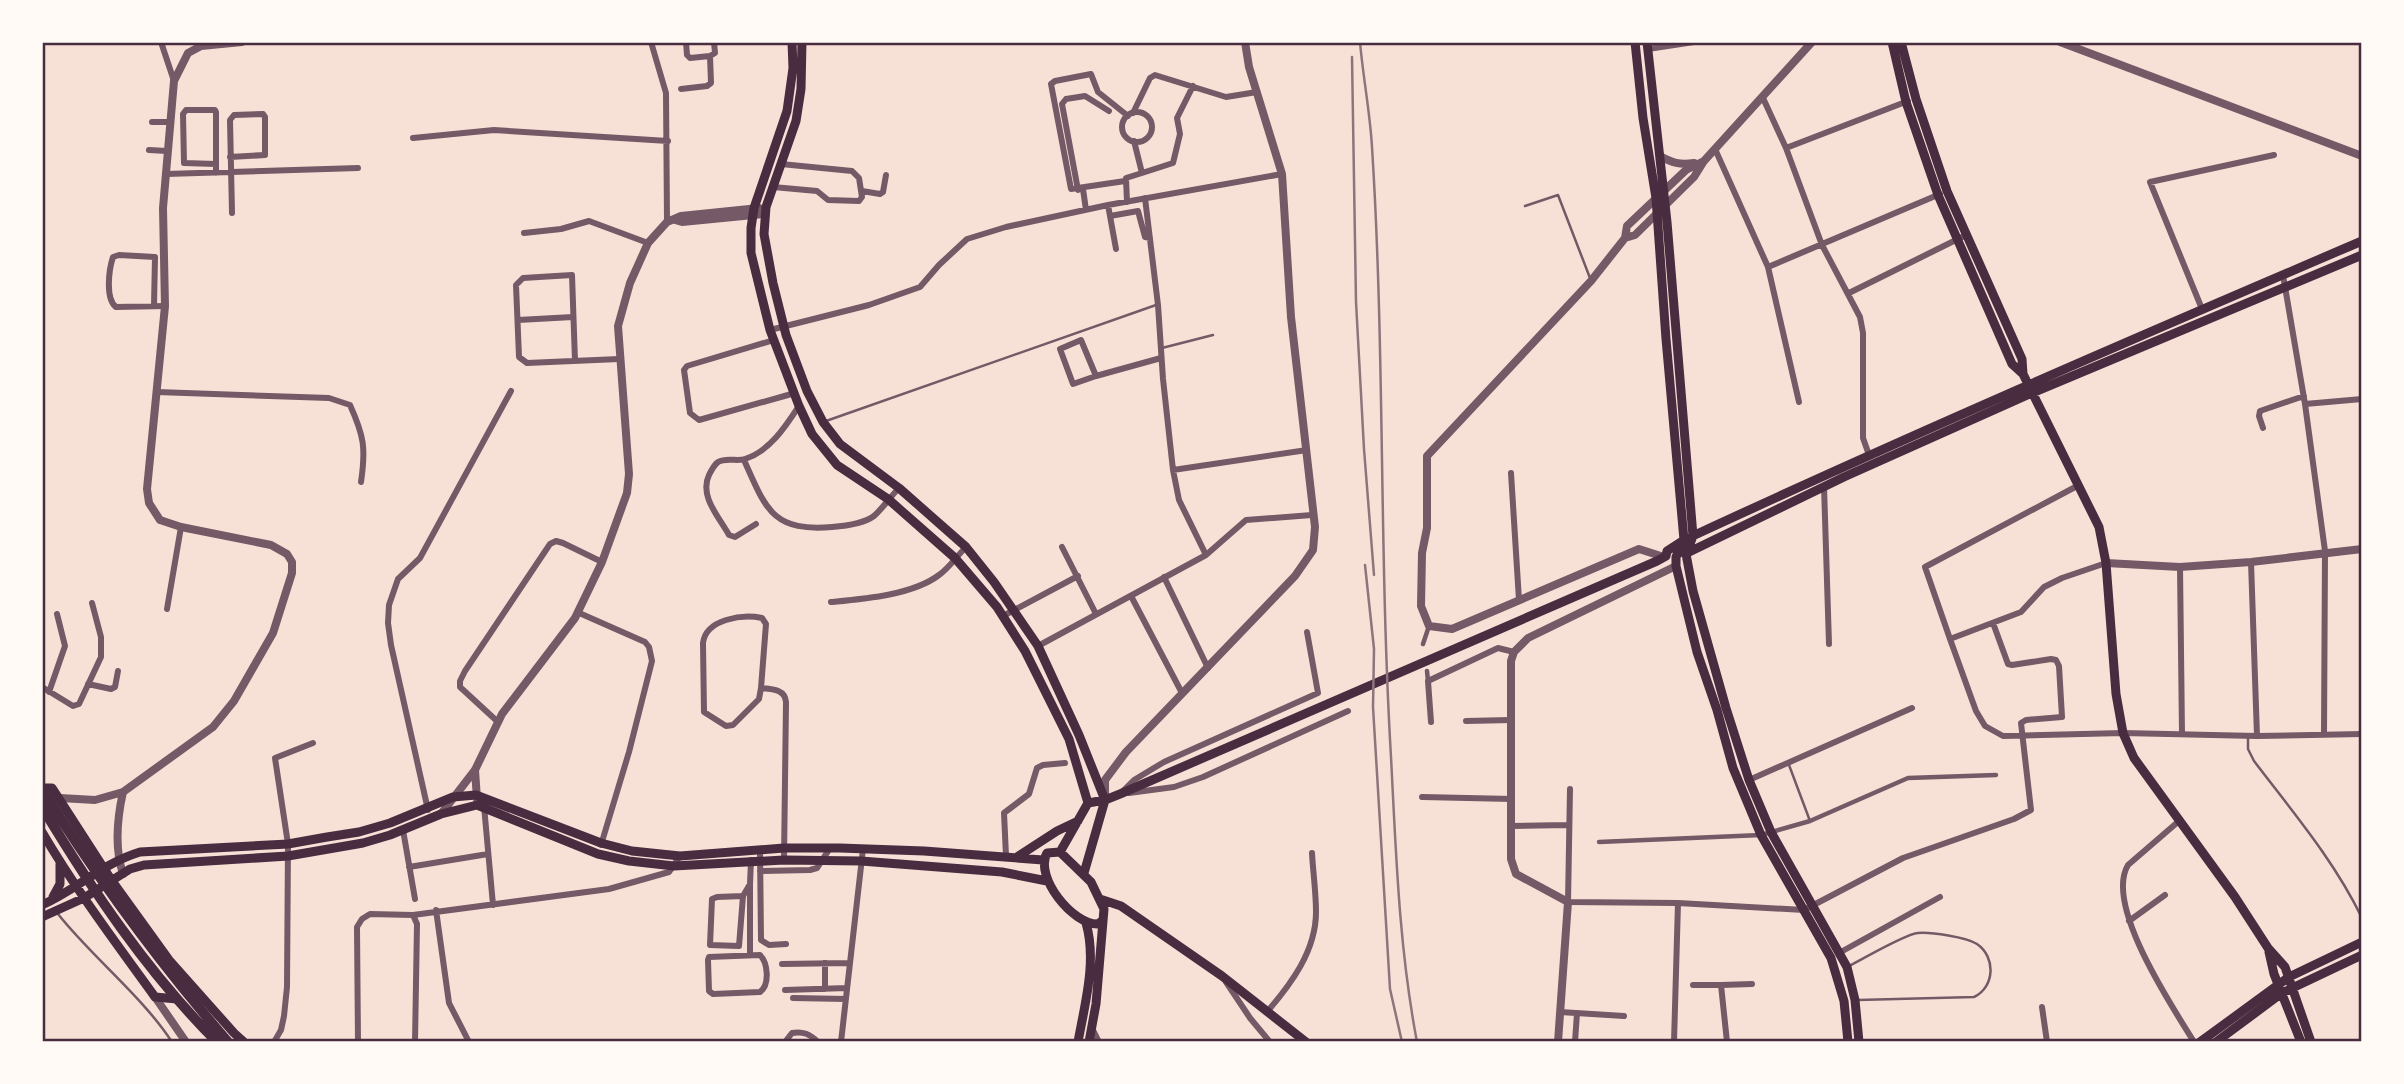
<svg xmlns="http://www.w3.org/2000/svg" width="2404" height="1084" viewBox="0 0 2404 1084" font-family="'Exo 2',sans-serif">
	<style>
		.lines { fill: none; stroke-linecap: round; stroke-linejoin: round }
		.service { stroke: #755966; stroke-width: 2.5 }
		.pedestrian { stroke: #755966; stroke-width: 4.5 }
		.minor { stroke: #755966; stroke-width: 6 }
		.tertiary { stroke: #755966; stroke-width: 8 }
		.secondary { stroke: #4a2c40; stroke-width: 9 }
		.primary { stroke: #4a2c40; stroke-width: 10 }
		.rail { stroke: #8f747c; stroke-width: 2.5 }
		.neatline { fill: none; stroke: #4a2c40; stroke-width: 2.5 }
	</style>
	<rect width="100%" height="100%" fill="#f7e1d7"/>
	<g class="lines">
		<path class="service" d="M1525,206L1558,195L1590,278
			M1162,348L1213,335
			M826,421L1156,305
			M2248,736V749L2254,761C2292,811 2334,860 2362,918
			M1789,765L1810,821
			M58,914C92,957 142,996 172,1042
			M1849,966C1863,959 1905,934 1918,933C1931,932 1966,937 1977,944C1996,957 1995,987 1974,997L1858,1000"/>
		<path class="pedestrian" d="M1423,644L1429,626
			M1427,671L1428,681
			M1599,842L1761,835L1810,821L1908,778L1996,775"/>
		<path class="minor" d="M161,42L174,81
			M651,42L666,93L667,222
			M686,42L687,55L690,58L710,56
			M1648,49L1694,42
			M681,89L707,86L711,83L710,56L715,53L714,42
			M1763,98L1786,148L1822,245L1860,317L1863,333V438L1869,455
			M1122 127a15 15 0 1 1 30 0a15 15 0 1 1-30 0Z
			M1133,113L1150,78L1155,75L1226,97L1257,92
			M152,122H170
			M413,138L494,130L668,141
			M1786,148L1908,101
			M1715,149L1768,267L1799,402
			M149,150L167,151
			M230,157L265,155V117L263,114L234,115L230,120L232,213
			M216,164L184,163L183,114L186,110H215L216,112V173
			M1142,173L1173,163L1180,134L1177,118L1193,86
			M166,174L358,168
			M1125,181L1071,189L1051,84L1055,81L1091,74L1098,92L1128,116
			M773,187L817,191L828,200L859,201L862,197L859,178L852,171L781,164
			M1083,189L1086,210
			M1078,190L1062,104L1066,99L1085,96L1109,111
			M862,191L880,194L883,192L886,175
			M1145,198L1158,305L1163,379L1173,470L1179,500L1206,555
			M1127,202L1126,178L1142,173L1134,141
			M1108,205L1116,249
			M1110,216L1138,211L1145,237L1150,238
			M524,233L561,229L589,221L648,243
			M1768,267L1940,194
			M2283,275L2305,404L2325,551L2324,734
			M1849,293L1966,235
			M154,306L155,257L119,255L113,257C109,269 105,299 116,307L165,306
			M2202,309L2150,182L2274,155
			M518,320L573,317
			M770,330L869,305L920,287L939,265L967,239L1006,227L1108,205L1282,174
			M774,340L687,366L684,370L690,413L699,420L795,393
			M1081,340L1096,376L1073,384L1060,349Z
			M575,361L572,275L523,278L516,285L519,357L527,363L619,359
			M1096,376L1161,358
			M157,392L329,398L350,405C364,436 366,448 361,482
			M2305,404L2362,399
			M2263,428L2259,416L2260,411L2304,396
			M744,460C766,509 772,532 832,527C845,526 863,524 874,516C883,508 891,496 899,488
			M1173,470L1307,450
			M1511,473L1519,600
			M2079,485L1925,567L1950,639L2021,612L2044,587L2062,578L2106,563
			M1824,486L1829,644
			M756,524L735,537L729,535C719,517 699,496 709,475C711,471 714,465 718,462C727,457 737,462 745,459C770,451 786,426 799,406
			M1062,547L1096,614
			M2251,562L2257,736
			M2180,567L2182,734
			M1164,577L1208,668
			M1131,596L1182,693
			M831,602C863,599 913,595 939,575C949,568 957,556 966,547
			M167,609L181,527
			M577,612L645,642L649,647L652,661L629,752L601,845
			M1003,616L1078,576
			M1950,639L1976,711L1985,726L2003,736L2123,733L2257,736L2362,734
			M1038,646L1206,555L1246,520L1312,515
			M88,684L111,689L115,687L118,671
			M42,687L73,706L79,704L101,657V637L92,603
			M761,688L759,699L733,725L726,726L704,712L703,643C706,619 742,614 762,618L766,624L761,688C772,689 785,689 786,702L784,860
			M49,692L65,646L57,614
			M1466,721L1511,720
			M498,722L460,687V681L465,671L550,544L556,541L563,543L602,562
			M1431,722L1428,681L1498,648L1514,652
			M1749,780L1912,708
			M1570,789L1568,902L1678,903L1804,910L1903,858L2014,819L2031,810L2021,723L2026,720L2062,717L2059,666L2056,660L2051,659L2012,665L2008,664L1993,623
			M1124,790L1134,780L1164,762L1318,693L1307,632
			M1129,793L1174,787L1203,777L1348,711
			M1422,797L1512,799
			M484,806L493,905
			M428,810L391,645L388,623L389,605L398,579L420,558L511,391
			M2179,821L2128,865C2104,905 2172,1006 2194,1042
			M1511,826L1568,825
			M403,830L415,899
			M760,850L761,940L769,945L786,944
			M1006,856L1004,813L1029,794L1037,768L1043,765L1065,763
			M409,867L488,854
			M760,871L810,870L817,868L830,848
			M750,884V955
			M743,896L717,897L712,899L710,945L739,946L743,896L750,884L751,860
			M436,910L449,1003L469,1042
			M413,915L417,924L415,1042
			M2129,921L2165,895
			M1839,953L1940,897
			M760,955C768,963 770,985 760,992L713,994L709,991L708,960L709,957Z
			M825,963V989
			M782,964L849,963
			M1226,982L1250,1018L1270,1042
			M1693,985H1721L1727,1042
			M1721,985L1752,984
			M785,990L847,988
			M793,998L846,999
			M2042,1007L2047,1042
			M1267,1012C1291,984 1316,951 1316,912C1316,892 1313,872 1312,853
			M1560,1012L1624,1016
			M1092,1028L1099,1042
			M274,1042L281,1030L284,1016L287,987L288,844L275,758L313,743
			M358,1042L357,927L362,919L370,914L413,915L609,889L669,872L680,856
			M785,1042L792,1033C803,1031 810,1034 818,1042
			M841,1042L863,849
			M1575,1042L1577,1013
			M1674,1042L1678,903"/>
		<path class="tertiary" d="M2060,42L2362,156
			M1660,156C1672,163 1680,165 1694,163
			M675,220L682,222L765,214
			M1625,238L1635,235L1694,177L1704,161L1812,42
			M1664,557L1639,549L1452,629L1429,626L1421,606L1422,553L1427,528V456L1591,281L1625,238L1627,226L1686,170L1704,161
			M2106,563L2180,567L2251,562L2362,549
			M475,770L477,799
			M1105,797V780L1126,752L1295,576L1313,550L1315,527L1291,317L1282,174L1249,67L1245,42
			M60,798L95,800L123,792L213,727L234,701L273,633L292,573V562L287,554L271,545L181,527L160,520L149,503L147,489L165,306L163,208L174,81L188,53L201,46L242,42
			M441,814L475,770L502,714L575,618L602,562L627,493L629,474L618,326L630,283L648,243L667,222L681,216L759,208
			M123,874C114,847 117,819 123,792
			M155,997L186,1042
			M1558,1042L1568,902L1516,874L1511,859V661L1514,652L1528,638L1676,566"/>
		<path class="secondary" d="M792,42L793,68L787,111L754,208L751,228V253L770,330L799,406L812,434L837,465L888,499L955,558L997,607L1025,651L1069,739L1088,803L1060,852
			M802,42L801,89L796,121L766,207L764,234L773,283L786,335L807,391L823,422L840,444L899,488L966,547L994,582L1038,646L1079,735L1105,800L1084,873
			M1635,42L1643,118L1656,198L1666,339L1684,540L1676,557V566L1697,652L1717,710L1733,768L1761,835L1831,958L1844,1001L1848,1042
			M1647,42L1667,222L1693,536L1686,554L1693,591L1726,708L1749,780L1771,832L1847,967L1855,1000L1859,1042
			M1892,42L1906,102L1938,195L2012,364L2023,374L2028,384L2099,527L2106,563L2116,694L2123,733L2134,758L2235,897L2268,948L2285,967L2311,1042
			M1901,42L1916,99L1947,191L2022,359L2023,374
			M1685,554L1844,477L2032,393L2362,255
			M42,788H52L112,881L169,960L234,1033L244,1042
			M1088,803L1105,800L1120,794L1657,561L1666,556L1667,551L1684,540C1908,436 2135,338 2362,241
			M42,832C76,890 116,943 155,997L177,999
			M1017,857L1057,831L1078,821
			M53,897L60,884V864
			M1100,899L1121,906L1222,976L1306,1042
			M42,905C78,889 101,864 140,852L288,844L327,837L359,832L390,823L453,797L476,795L601,843L632,851L680,856L784,848H840L924,851L1043,860
			M42,917L84,898L130,869L144,865L288,856L363,843L390,835L441,814L477,805L598,854L629,861L674,866L784,860L861,861L1002,872L1047,881
			M2269,952L2274,974L2301,1042
			M1078,1042C1085,1003 1097,961 1086,923
			M1089,1042L1096,1004L1104,909L1091,882L1060,852L1047,853C1034,877 1073,925 1098,924L1103,920
			M2200,1042L2289,977L2362,942
			M2216,1042L2282,993L2362,955"/>
		<path class="primary" d="M42,789C97,878 160,963 228,1042
			M42,807C92,890 148,973 217,1042"/>
		<path class="rail" d="M1360,42C1363,77 1370,112 1372,147C1385,350 1379,554 1391,757C1396,853 1399,948 1417,1042
			M1352,57L1356,302L1364,449L1374,575
			M1365,565L1374,649L1373,707L1390,989L1402,1042"/>
	</g>
	<rect width="2404" height="1084" fill="none" stroke="#fffaf5" stroke-width="88"/>
	<rect x="44" y="44" width="2316" height="996" class="neatline"/>
</svg>
